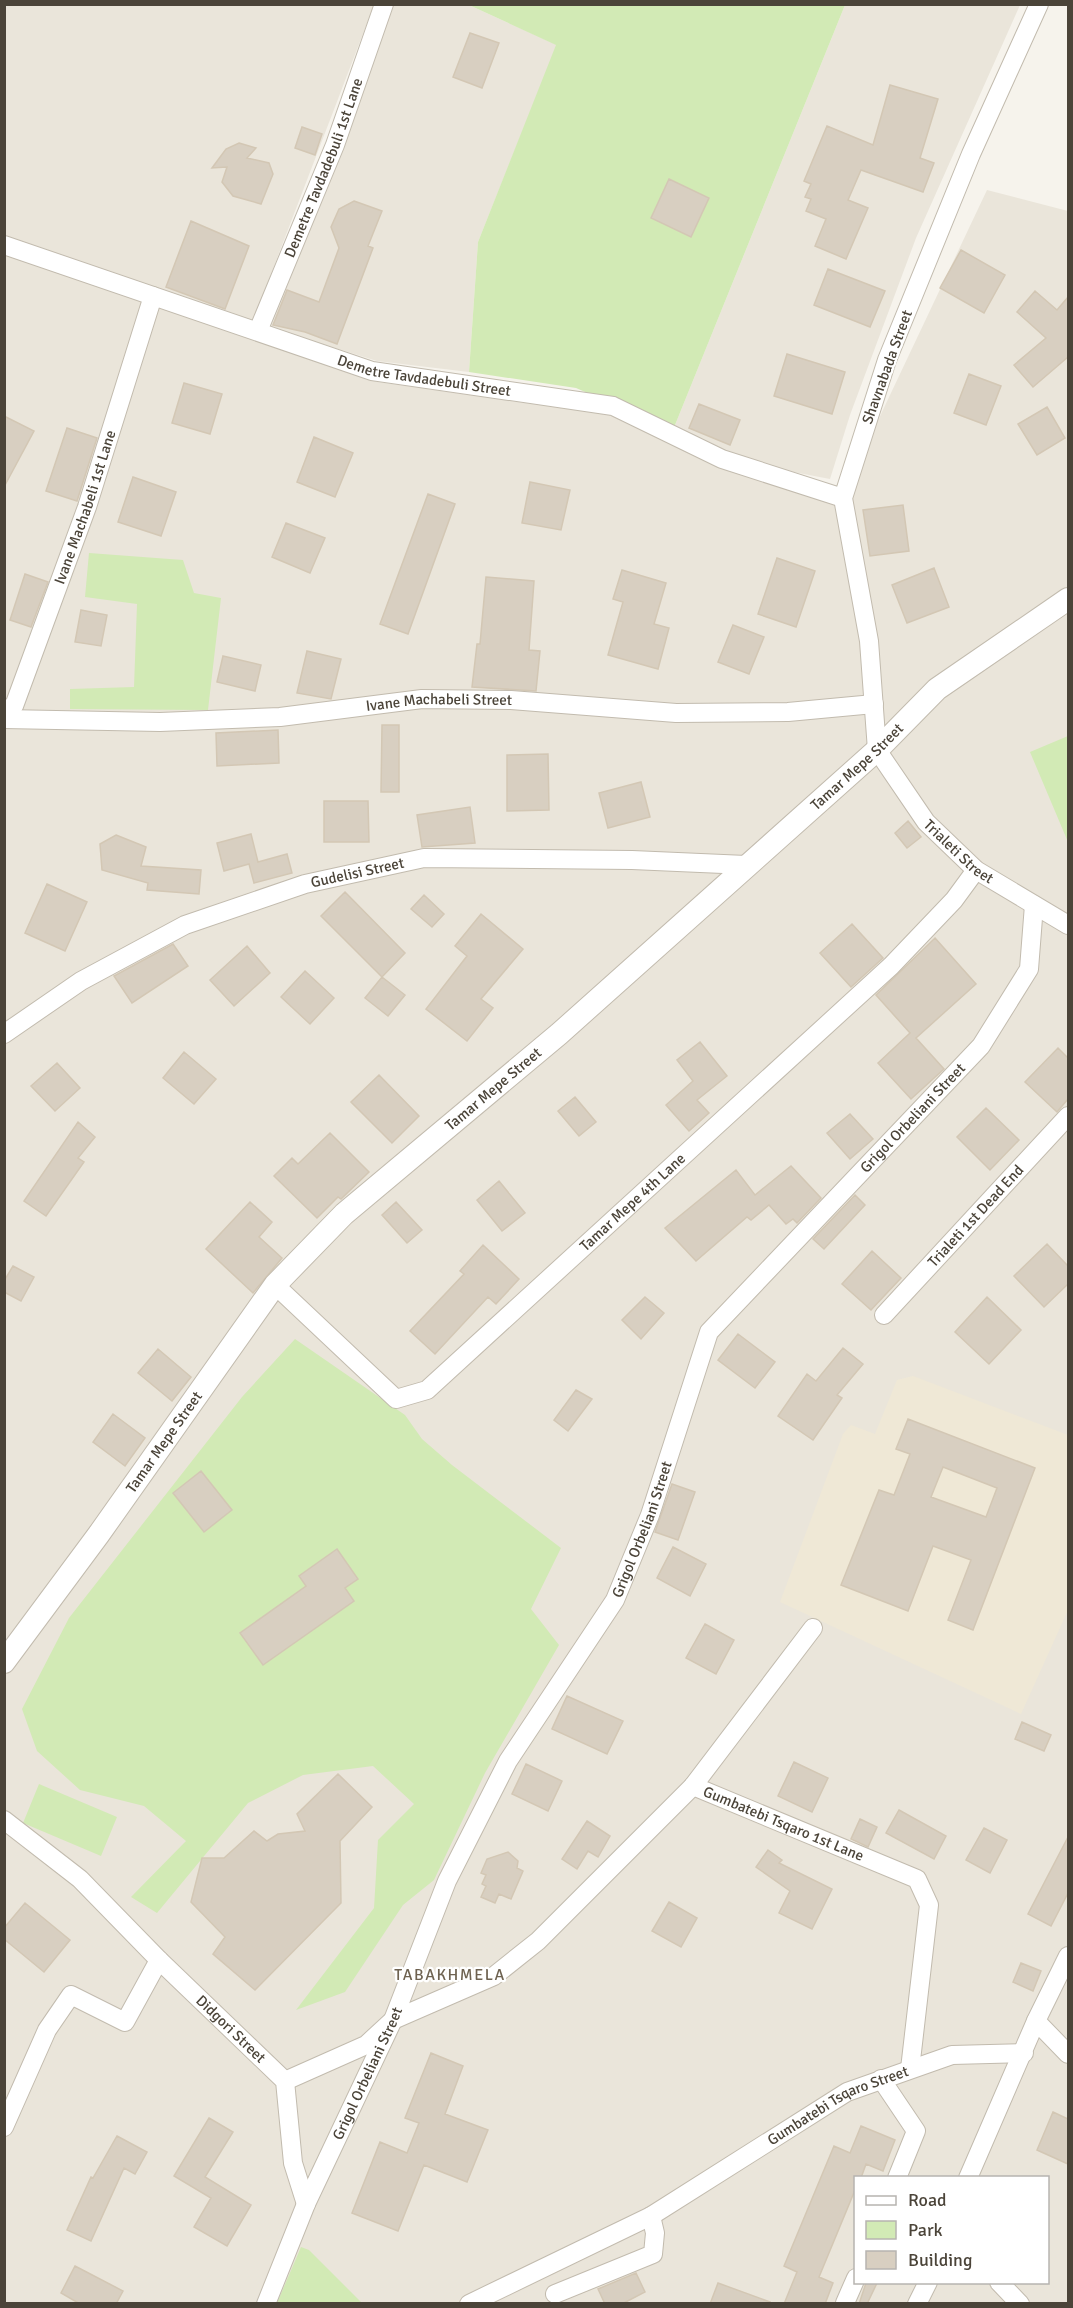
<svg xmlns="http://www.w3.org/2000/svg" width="1073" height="2308" viewBox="0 0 1073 2308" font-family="Signika,sans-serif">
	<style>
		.residential { fill: #eae5da; fill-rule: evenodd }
		.education { fill: #efe8d6 }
		.green { fill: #d2eab5 }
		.building { fill: #d8cfc1; stroke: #d3c7b4; stroke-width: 1.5; fill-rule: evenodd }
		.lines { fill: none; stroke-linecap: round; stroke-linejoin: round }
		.minor-casing { stroke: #c2bbae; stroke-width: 20 }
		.tertiary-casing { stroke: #c2bbae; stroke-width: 24 }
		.minor { stroke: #fff; stroke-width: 18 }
		.tertiary { stroke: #fff; stroke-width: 22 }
		.labels { text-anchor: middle; stroke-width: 4.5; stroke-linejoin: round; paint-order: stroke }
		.street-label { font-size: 15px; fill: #4b4439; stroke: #fff }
		.neighbourhood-label { font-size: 16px; letter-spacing: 1.5px; fill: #6e6250; stroke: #fff }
	</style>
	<rect width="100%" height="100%" fill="#f6f3ec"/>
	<path class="residential" d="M5,5H374L253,321L5,236Z
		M394,5H469L557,45L478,242L469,372L377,361L268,327L317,210Z
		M845,5H1020L916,238L850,415L830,479L746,463L673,430Z
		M987,190L1068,211V2303L5,2304V255L378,382L610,415L718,463L838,505ZM856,2178H1048V2282H856Z"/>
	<path class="education" d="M913,1376L1068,1435V1610L1021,1714L780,1602L843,1434L851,1425L875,1434L897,1380Z"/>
	<path class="green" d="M469,5H845L673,430L576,388L469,372L478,242L556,45Z
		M89,553L183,560L194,593L221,598L208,710L70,709V689L134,687L137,604L85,597Z
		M1068,736V842L1030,752Z
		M295,1339L405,1415L422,1439L452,1465L561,1548L531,1609L559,1645L485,1773L434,1880L403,1905L345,1992L296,2010L374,1908L378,1840L414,1804L373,1766L303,1775L248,1803L157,1913L131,1897L186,1841L144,1806L80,1790L37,1751L22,1709L69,1618L242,1397Z
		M39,1784L117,1817L101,1856L23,1823Z
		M301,2247L309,2250L362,2303H277Z"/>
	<path class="building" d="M470,33L499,43L482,88L453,77Z
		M890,85L938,99L920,158L934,163L923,192L861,170L848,200L868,208L846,259L815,246L826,219L806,211L811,199L805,197L811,184L804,181L827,126L873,145Z
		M302,127L322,134L315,155L295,148Z
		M239,143L256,148L247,158L269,163L273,174L261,204L233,196L222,182L227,167L212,168L226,149Z
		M669,179L709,198L691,237L651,218Z
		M354,201L382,211L368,246L373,248L337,344L305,332L273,325L287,290L319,302L339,248L331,227L339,209Z
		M191,221L249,246L225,309L166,287Z
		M961,250L1005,275L984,313L940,288Z
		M828,269L885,291L870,327L814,305Z
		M1035,291L1057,310L1068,297V357L1033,387L1014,365L1046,338L1017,312Z
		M787,354L845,372L832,414L774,396Z
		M969,374L1001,386L986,425L954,413Z
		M184,383L222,394L210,434L172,423Z
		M699,404L740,420L730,445L689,428Z
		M1047,407L1065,438L1037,455L1018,424Z
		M4,416L34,431L4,487Z
		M67,428L97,438L77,501L46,491Z
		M314,437L353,453L335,497L297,482Z
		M133,477L176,492L161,536L118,522Z
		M530,482L570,490L561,530L522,523Z
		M428,494L455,504L408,634L380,624Z
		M903,505L909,551L870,556L863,510Z
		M286,523L325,538L310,573L272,557Z
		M777,558L815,571L796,627L758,614Z
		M934,568L949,607L907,623L892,585Z
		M622,570L666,583L654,624L669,628L658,669L608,655L623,602L613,599Z
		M25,574L48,582L31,627L10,620Z
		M486,577L534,581L529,650L540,651L536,691L472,687L477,644H480Z
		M81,610L107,615L101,646L75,642Z
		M733,625L764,637L749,674L718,662Z
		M307,651L341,659L331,699L297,693Z
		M223,656L261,665L255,691L217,682Z
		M382,725H399V792H381Z
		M278,730L279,763L217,766L216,733Z
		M548,754L549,810L507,811V755Z
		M641,782L650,817L608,828L599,793Z
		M324,801H368L369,842H324Z
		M470,807L475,843L422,847L417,815Z
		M908,821L921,837L907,848L895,833Z
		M251,834L258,862L287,854L292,873L254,883L249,864L224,871L217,843Z
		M116,835L146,847L141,866L201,870L199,894L147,890L148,883L102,870L100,844Z
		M47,884L87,902L65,951L25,933Z
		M345,892L405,953L382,977L321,916Z
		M424,895L444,914L432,927L411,909Z
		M481,914L523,949L481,999L493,1008L467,1041L426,1009L467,956L455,946Z
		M852,924L883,958L851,987L820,953Z
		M935,938L976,984L916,1038L944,1069L911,1099L878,1063L910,1033L876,995Z
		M173,944L188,966L132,1003L114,976Z
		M247,946L270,973L234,1006L210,980Z
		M305,971L334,998L310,1024L281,997Z
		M382,977L405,995L388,1016L365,998Z
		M700,1042L727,1076L697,1100L709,1113L689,1131L666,1105L693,1081L677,1060Z
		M1058,1048L1068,1058V1099L1057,1112L1025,1082Z
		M184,1052L216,1079L194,1104L163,1078Z
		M57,1063L80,1088L55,1111L31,1086Z
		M379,1075L419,1116L392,1143L351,1102Z
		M575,1097L596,1122L579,1136L558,1111Z
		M986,1108L1019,1140L990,1170L957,1137Z
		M850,1114L873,1139L850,1159L827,1133Z
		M78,1122L95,1137L78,1158L84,1162L46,1216L24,1201Z
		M330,1133L369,1172L341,1199L338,1197L317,1218L274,1176L292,1158L298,1164Z
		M791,1166L821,1198L797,1223L793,1219L786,1224L769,1205L751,1220L747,1217L696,1261L665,1228L736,1170L755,1195Z
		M499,1181L525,1213L502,1231L477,1200Z
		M855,1195L865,1205L824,1249L813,1239Z
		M250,1202L272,1222L259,1237L282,1258L253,1293L206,1249Z
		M396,1202L422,1230L407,1243L382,1215Z
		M1047,1244L1068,1266V1284L1044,1307L1014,1276Z
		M483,1245L519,1279L496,1304L488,1297L435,1354L410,1331L464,1274L460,1271Z
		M872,1251L901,1278L871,1310L842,1284Z
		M13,1266L34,1277L21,1301L4,1292V1281Z
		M645,1297L664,1313L641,1339L622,1320Z
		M987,1297L1021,1330L989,1364L955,1332Z
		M738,1334L775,1362L755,1388L718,1360Z
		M843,1348L863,1364L837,1395L842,1398L813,1440L778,1416L807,1374L816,1381Z
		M158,1349L191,1377L172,1401L138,1373Z
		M576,1390L592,1399L568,1431L554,1420Z
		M113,1414L145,1438L125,1466L93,1442Z
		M908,1419L1035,1468L973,1630L948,1620L971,1560L933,1546L908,1611L841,1585L879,1490L894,1495L910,1454L896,1449ZM943,1467L997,1488L986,1517L931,1497Z
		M201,1471L232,1510L204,1532L173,1493Z
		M672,1484L695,1492L678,1540L655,1532Z
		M673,1547L706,1564L690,1596L657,1578Z
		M337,1549L358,1579L345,1588L354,1601L263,1665L240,1633L306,1586L299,1576Z
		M705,1624L734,1640L716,1674L686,1658Z
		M567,1696L623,1721L607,1754L552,1729Z
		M1022,1722L1051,1735L1044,1751L1015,1739Z
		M794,1762L828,1778L812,1812L778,1796Z
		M526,1764L562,1781L548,1811L512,1794Z
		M338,1774L372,1807L340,1841L341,1903L255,1990L213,1954L225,1937L191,1902L202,1858H224L254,1831L267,1841L278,1834L305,1831L297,1814Z
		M899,1810L946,1836L934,1859L886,1833Z
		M860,1819L877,1827L868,1847L851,1839Z
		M587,1821L610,1836L598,1857L588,1851L577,1869L562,1859Z
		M984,1828L1007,1840L990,1873L966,1860Z
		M1068,1837V1893L1051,1926L1028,1914Z
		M768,1850L782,1860L779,1863L832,1889L812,1929L779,1913L790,1891L756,1867Z
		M508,1852L518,1861L517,1868L523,1871L511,1899L499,1894L495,1903L481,1897L486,1886L482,1884L486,1875L481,1873L487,1859Z
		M669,1902L697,1918L681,1947L652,1931Z
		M25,1903L70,1940L44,1972L4,1939V1928Z
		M1021,1963L1041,1971L1033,1991L1013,1982Z
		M431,2053L463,2066L445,2114L488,2130L467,2182L424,2165L398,2231L352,2213L380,2142L407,2153L419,2123L405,2118Z
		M1053,2112L1068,2119V2164L1037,2150Z
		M209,2118L233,2132L205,2177L251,2205L227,2246L194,2227L211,2198L174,2176Z
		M861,2126L895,2140L883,2171L866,2164L861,2178H855V2190L819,2277L833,2283L825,2304H784L797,2272L784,2266L834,2146L850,2153Z
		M117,2136L147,2152L135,2174L124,2168L91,2241L67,2230L91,2177L93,2178Z
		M75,2266L123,2291L116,2304H80L61,2293Z
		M636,2273L645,2292L622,2304H605L598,2289Z
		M718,2283L770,2302L769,2304H710Z
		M866,2283H877L867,2304H859Z"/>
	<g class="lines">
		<defs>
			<g id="minor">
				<path id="s1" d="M1039,4L971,154L887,360L843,498L869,641L877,750L926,822L976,870L1068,925"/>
				<path id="s2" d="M4,245L372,371L613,406L722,459L843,498"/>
				<path id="s3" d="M258,331L335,145L384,4"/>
				<path id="s4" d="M4,710L14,706L87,507L153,296"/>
				<path id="s5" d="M4,719L160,722L280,717L422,699L511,700L676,713L788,712L874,704"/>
				<path id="s6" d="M4,1034L81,981L185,925L305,884L424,858L632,860L746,865"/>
				<path id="s7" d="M275,1285L396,1399L427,1390L891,966L954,900L976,870"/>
				<path id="s8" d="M884,1315L1068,1116"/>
				<path id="s9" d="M693,1786L917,1879L929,1905L910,2069"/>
				<path id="s10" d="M4,1820L80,1879L159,1960L285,2081L293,2163L306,2204"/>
				<path d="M1036,2021L1068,2054"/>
				<path d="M881,2079L916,2131L897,2178"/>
				<path d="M285,2081L366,2045L393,2020L494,1976L538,1941L693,1786L813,1628"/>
				<path d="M4,2127L47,2030L71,1995L125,2022L159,1960"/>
				<path d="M968,2178L1036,2021L1068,1956"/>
				<path d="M999,2282L1020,2304"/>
				<path d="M555,2294L653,2254L655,2233L651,2216"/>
				<path d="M845,2303L856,2278"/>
				<path id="s11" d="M266,2304L306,2204L393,2020L447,1881L508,1761L615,1600L650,1515L709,1332L981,1046L1029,969L1034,905"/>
				<path id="s12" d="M469,2304L651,2216L847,2092L952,2055L1024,2053"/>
				<path d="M917,2304L928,2282"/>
			</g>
			<g id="tertiary">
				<path id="s13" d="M4,1662L99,1534L275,1285L344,1214L559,1034L877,750L937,689L1068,599"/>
			</g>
		</defs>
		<use href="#minor" class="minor-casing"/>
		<use href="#tertiary" class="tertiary-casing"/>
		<use href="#minor" class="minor"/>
		<use href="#tertiary" class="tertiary"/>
	</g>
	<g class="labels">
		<g class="street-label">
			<text dy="5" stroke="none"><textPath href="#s3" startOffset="176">Demetre Tavdadebuli 1st Lane</textPath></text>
			<text transform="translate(887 367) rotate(-70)" y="5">Shavnabada Street</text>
			<text dy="5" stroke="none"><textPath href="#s2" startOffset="441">Demetre Tavdadebuli Street</textPath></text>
			<text dy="5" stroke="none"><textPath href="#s4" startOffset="222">Ivane Machabeli 1st Lane</textPath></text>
			<text dy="5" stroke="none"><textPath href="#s5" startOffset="436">Ivane Machabeli Street</textPath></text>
			<text dy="5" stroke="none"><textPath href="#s13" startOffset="1244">Tamar Mepe Street</textPath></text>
			<text dy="5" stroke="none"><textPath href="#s1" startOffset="918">Trialeti Street</textPath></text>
			<text dy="5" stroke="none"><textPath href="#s6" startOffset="392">Gudelisi Street</textPath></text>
			<text dy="5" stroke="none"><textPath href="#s13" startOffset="758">Tamar Mepe Street</textPath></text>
			<text dy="5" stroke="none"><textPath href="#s11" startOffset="1368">Grigol Orbeliani Street</textPath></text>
			<text dy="5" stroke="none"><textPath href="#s7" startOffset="477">Tamar Mepe 4th Lane</textPath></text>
			<text dy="5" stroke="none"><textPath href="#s8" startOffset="135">Trialeti 1st Dead End</textPath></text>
			<text dy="5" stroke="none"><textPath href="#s13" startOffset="272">Tamar Mepe Street</textPath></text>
			<text dy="5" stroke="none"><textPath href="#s11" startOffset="864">Grigol Orbeliani Street</textPath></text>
			<text dy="5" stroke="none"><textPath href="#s9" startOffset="98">Gumbatebi Tsqaro 1st Lane</textPath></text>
			<text dy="5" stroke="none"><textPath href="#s10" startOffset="309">Didgori Street</textPath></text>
			<text dy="5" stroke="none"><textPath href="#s11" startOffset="252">Grigol Orbeliani Street</textPath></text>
			<text dy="5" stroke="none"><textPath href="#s12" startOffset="420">Gumbatebi Tsqaro Street</textPath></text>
		</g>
		<g class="neighbourhood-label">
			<text x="450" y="1980">TABAKHMELA</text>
		</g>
	</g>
	<rect width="1073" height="2308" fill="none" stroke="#4b4439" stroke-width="12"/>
	<rect x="854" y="2176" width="195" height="108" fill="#ffffff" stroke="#b7b4b0" stroke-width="1.5"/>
	<rect x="866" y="2196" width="30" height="9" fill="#ffffff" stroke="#b7b4b0" stroke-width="1.5"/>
	<text x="908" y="2206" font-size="18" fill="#4b4439">Road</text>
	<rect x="866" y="2221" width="30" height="18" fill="#d2eab5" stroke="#b7b4b0" stroke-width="1.5"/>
	<text x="908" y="2236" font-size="18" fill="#4b4439">Park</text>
	<rect x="866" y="2251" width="30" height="18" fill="#d8cfc1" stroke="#b7b4b0" stroke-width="1.5"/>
	<text x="908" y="2266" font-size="18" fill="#4b4439">Building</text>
</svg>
